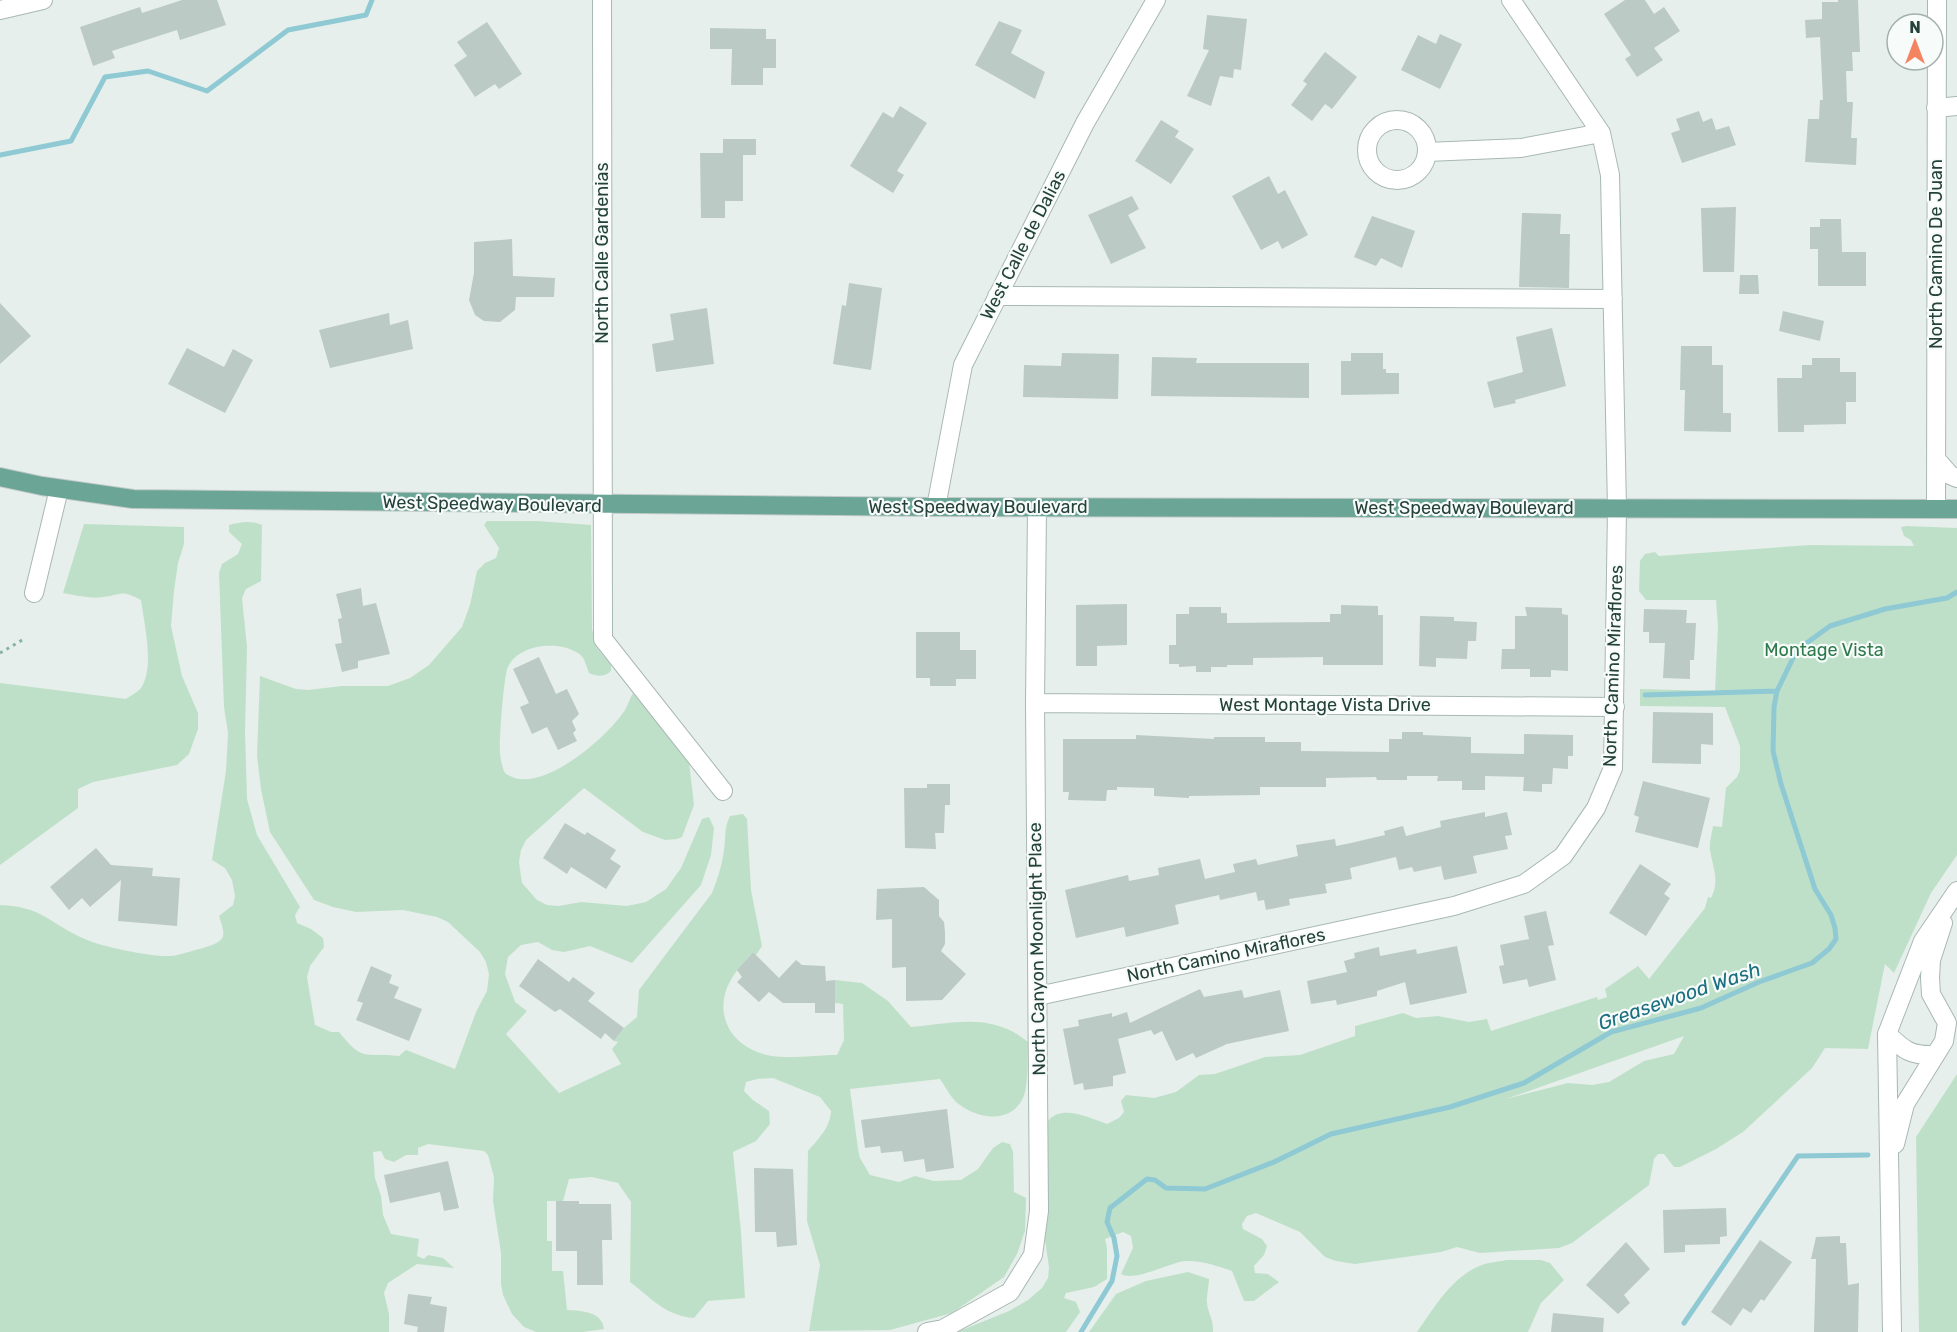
<svg xmlns="http://www.w3.org/2000/svg" width="1957" height="1332" viewBox="0 0 1957 1332" font-family="Rubik,sans-serif">
	<style>
		.green { fill: #bfe0c8; fill-rule: evenodd }
		.lines { fill: none; stroke-linecap: round; stroke-linejoin: round }
		.stream { stroke: #8ec9d4; stroke-width: 5 }
		.building { fill: #bbcac4 }
		.minor-casing { stroke: #a8b8b2; stroke-width: 20 }
		.major-casing { stroke: #c2cac8; stroke-width: 20 }
		.path { stroke: #86b3a5; stroke-width: 3; stroke-dasharray: 3 4.5; stroke-linecap: butt }
		.minor { stroke: #fff; stroke-width: 18 }
		.major { stroke: #6aa596; stroke-width: 18 }
		.labels { text-anchor: middle; stroke-width: 4.5; stroke-linejoin: round; paint-order: stroke }
		.street-label { font-size: 18px; fill: #24423a; stroke: #f7fbf9 }
		.park-label { font-size: 18px; fill: #2d7a4b; stroke: #f7fbf9 }
		.water-label { font-size: 20px; font-style: italic; fill: #1c6f80; stroke: #f7fbf9 }
	</style>
	<rect width="100%" height="100%" fill="#e6efeb"/>
	<path class="green" d="M487,521H537L591,525L592,629L596,647L611,665V671C604,677 598,677 589,673C586,666 585,657 578,653C559,640 518,644 508,667C504,673 499,741 500,751C500,758 502,767 505,773C537,799 608,737 625,710C628,705 630,698 633,693L681,747L689,761L694,805L682,837L677,839L665,840L643,832L584,788L526,840L521,850L519,862L522,883L537,900L547,905L559,906L581,902L627,906L646,902L666,889L681,868L702,819L709,817L714,828L711,855L701,885L632,963L590,946L564,952L552,950L538,942L521,945L508,957L505,974L515,1002L527,1011L506,1034L559,1093L621,1064L612,1049L618,1042L614,1041L624,1028L637,1017L639,990L712,893C718,878 722,865 724,850C726,838 724,827 730,816L743,814L747,819L751,890L762,946L756,955L753,952C742,964 729,978 725,994C717,1027 741,1051 772,1056C791,1059 817,1055 837,1055L844,1040L843,1004L835,1003V980L862,983L888,1001L911,1027C954,1023 992,1012 1028,1042C1027,1056 1029,1086 1023,1098C1010,1125 976,1119 956,1102C950,1096 945,1086 940,1079L850,1089L858,1149L860,1158L870,1175L899,1182L915,1176L934,1181L961,1180L978,1169L993,1148L1002,1142L1010,1144L1013,1152L1014,1192L1026,1198L1025,1231L1017,1254L1004,1277L952,1313L890,1330L809,1331L820,1265L807,1221L808,1151C819,1138 830,1128 831,1111L820,1097L773,1078L757,1079L746,1082L744,1091L753,1100L769,1111L770,1124L756,1141L733,1152L741,1232L745,1298L708,1301L694,1318C666,1316 651,1298 630,1282L631,1202L618,1183L592,1177L569,1179L563,1201H547V1241H552V1271H563L567,1310C581,1311 602,1311 604,1329L583,1332H536L524,1327L512,1314L503,1295L501,1284V1253L493,1201L494,1177L488,1155L484,1151L428,1144L418,1148V1155H406L394,1162L385,1159L381,1151L373,1152L375,1178L381,1196L383,1215L391,1234L419,1239L417,1256L424,1259L428,1255L443,1258L454,1268L417,1264L388,1283L384,1293L389,1314V1332H0V905C42,906 50,924 85,939C102,947 152,957 171,956C181,955 193,950 203,948C227,941 226,937 219,916L233,905L235,896L232,880L225,868L212,860L226,771L228,733L224,707L219,573L222,564L238,554L242,544L229,532V525C240,522 252,520 262,525L261,581L246,589L242,598L247,647L245,732L247,799L257,835L300,907L295,915L297,923L311,929L323,938L324,947L310,966L307,977L315,1025L331,1032H339C364,1063 364,1052 399,1056L406,1050L455,1069L476,1012L487,991L489,974L486,962L480,952L448,922L437,917L403,910L356,912L333,907L314,900L270,832L261,789L257,756L260,676L296,689L308,690L342,686H388L410,678L429,665L462,627L470,605L477,571L485,563L496,558L499,548L484,525Z
		M84,524L184,527V544L178,563L174,591L171,626L182,676L198,713V729L189,754L177,765L93,782L78,789V808L0,865V683L126,699C130,696 138,692 141,688C155,668 144,623 141,600C119,589 123,595 103,597C91,599 75,595 63,593Z
		M1907,526L1957,528V855L1931,893L1894,973L1885,964L1868,1049L1825,1048L1812,1068L1743,1132L1716,1149L1680,1167H1674L1664,1154H1658L1654,1159L1649,1185L1572,1243L1559,1248L1480,1253L1457,1247L1441,1252L1355,1264L1336,1261L1325,1257L1300,1232L1256,1213L1247,1216L1242,1224L1243,1229L1262,1239L1267,1246L1264,1255L1254,1266L1255,1273L1268,1274L1279,1282L1254,1301H1244L1232,1271C1218,1266 1201,1260 1185,1261C1168,1263 1135,1282 1121,1274L1133,1248L1131,1236L1123,1232L1105,1239L1107,1248V1279L1094,1287L1066,1293L1064,1298L1076,1302L1080,1312L1066,1332H957L1009,1311L1028,1300L1042,1288L1048,1278L1049,1267L1045,1240L1048,1121C1062,1104 1089,1118 1107,1124L1119,1118L1124,1112L1121,1101L1126,1095L1154,1098L1176,1092L1199,1075L1215,1074L1265,1057L1300,1055L1355,1036V1026L1403,1013L1416,1018L1438,1016L1469,1022L1487,1019L1491,1031L1597,997L1598,1000L1607,997L1605,989L1638,966L1649,979L1705,908L1708,897L1711,898C1720,881 1713,868 1710,850C1709,843 1712,833 1713,826L1722,827L1726,788L1737,777L1740,770V746L1725,707L1640,706V689L1715,691L1718,627L1716,600H1646L1639,591L1640,561L1645,554L1655,552L1659,556L1810,545L1914,546L1911,540L1904,536L1901,527ZM1684,1036L1674,1054L1644,1061L1609,1082L1592,1085L1568,1083L1506,1099Z
		M1957,1074V1332H1919L1916,1137Z
		M1506,1260H1541L1550,1263L1564,1280L1541,1303L1528,1332H1417C1434,1308 1453,1275 1482,1265C1489,1262 1498,1262 1506,1260Z
		M1188,1272L1209,1279C1209,1286 1206,1299 1207,1303C1208,1314 1214,1320 1213,1332H1089L1116,1294L1146,1281Z"/>
	<g class="lines">
		<path class="stream" d="M0,155L71,141L105,77L148,71L207,91L288,30L366,15L372,0
			M1645,695L1777,691
			M1684,1323L1798,1156L1868,1155
			M1081,1332L1112,1281L1117,1256L1114,1238L1107,1222L1110,1208L1147,1179L1155,1180L1166,1188L1205,1189L1274,1162L1331,1134L1450,1107L1524,1083L1611,1032L1701,1008L1759,982L1812,963L1829,949L1836,939L1835,928L1831,915L1815,889L1781,784L1773,751L1774,707L1777,691L1797,650L1830,626L1885,609L1947,598L1957,592"/>
	</g>
	<path class="building" d="M182,0H217L226,25L180,40L177,30L112,51L115,58L93,66L80,27L140,7L142,13Z
		M1625,0H1645L1654,14L1664,7L1680,31L1654,48L1663,60L1637,77L1625,59L1631,55L1604,14Z
		M1838,0H1858L1860,52H1852L1853,71H1846L1847,102H1853L1851,138H1857L1856,165L1805,162L1808,119H1819L1820,100H1823L1820,37L1806,38L1805,20L1822,19V2H1838Z
		M1207,15L1247,19L1241,70L1234,69L1233,78L1220,76L1211,106L1187,96L1209,50L1203,49Z
		M999,21L1022,30L1011,53L1045,72L1035,99L975,65Z
		M487,22L522,74L499,89L495,84L475,97L454,65L467,56L457,42Z
		M710,28L766,29V39H776V68H763V85H731L732,49H710Z
		M1440,34L1462,44L1440,89L1401,70L1418,35L1436,44Z
		M1325,52L1357,77L1332,109L1325,104L1312,121L1291,105L1307,84L1303,81Z
		M900,106L927,123L897,171L904,175L893,193L850,166L883,112L893,118Z
		M1699,111L1703,122L1712,118L1716,130L1729,126L1736,145L1682,163L1671,133L1680,130L1676,119Z
		M1161,120L1179,131L1175,137L1194,149L1171,184L1135,161Z
		M723,139H756V155H743V201H725V218H701L700,153H723Z
		M1269,176L1278,194L1285,190L1308,235L1282,249L1278,241L1261,250L1232,196Z
		M1132,196L1139,209L1128,215L1146,248L1111,264L1088,215Z
		M1736,207L1734,272H1703L1701,208Z
		M1522,213L1561,214L1560,234H1570L1569,288L1519,287Z
		M1372,216L1415,231L1402,268L1381,258L1376,266L1354,257Z
		M1820,219H1841L1842,252H1866V286H1818V249H1810V227H1820Z
		M512,239L513,276L555,278L554,297H516L515,310L500,322L484,321L475,315L469,300L474,273V242Z
		M1740,275H1758L1759,294H1739Z
		M849,283L882,288L871,370L833,364L842,305L846,306Z
		M0,303L31,336L0,364Z
		M707,308L714,364L656,372L652,344L674,340L670,314Z
		M1783,311L1824,321L1820,341L1779,331Z
		M389,313L390,325L408,320L413,349L330,368L319,330Z
		M1552,328L1566,386L1515,400L1516,403L1494,408L1487,382L1523,372L1516,337Z
		M1681,346H1712V365H1723V413H1731V432L1684,431L1685,390H1680Z
		M187,348L224,367L233,349L253,360L225,413L168,384Z
		M1062,353L1119,354L1118,399L1023,397L1024,365L1061,366Z
		M1351,353H1383V369H1386V373H1399V394L1341,395V361H1351Z
		M1152,357L1197,358L1196,363H1309V398L1151,396Z
		M1812,358H1840V372H1856V402H1846V424L1804,425V432H1778L1777,378H1802V365H1812Z
		M361,588L363,606L376,603L390,654L358,661V668L342,672L335,644L342,643L338,619L342,618L336,594Z
		M1127,604V645L1097,646V666H1076V605Z
		M1341,605L1378,606V615H1383V665H1323V657L1253,658V665H1227V667H1211V672H1196V666L1179,667V664H1169V645H1176V614H1189V607H1221V613H1227V623L1330,622V614H1341Z
		M1525,607L1562,608V614L1568,615V671L1551,670V677H1530V669H1501L1502,649H1515V616H1527Z
		M1644,609L1687,610L1686,623H1696L1694,660H1690V679L1663,678L1665,643H1649V632H1643Z
		M1420,616L1454,617V621L1477,622L1476,641H1468L1467,659L1436,658V667L1419,666Z
		M916,632H960V650H976V679H956V686H930V678H916Z
		M539,657L556,694L567,689L579,714L572,721L576,730L573,733L577,741L558,750L547,727L532,734L520,707L529,703L513,669Z
		M1653,712L1713,713V745L1701,744V764L1652,763Z
		M1402,732H1423V735L1471,737V753L1524,754V734L1573,735V756H1568V769L1553,768L1552,784H1542V792L1523,791L1524,777L1485,776V790H1462V781H1437L1438,776H1407V780H1377L1376,777L1326,778V787H1260V795L1189,796V798L1154,796V788L1117,787V790H1107L1106,801L1068,800L1069,792H1063V739H1136V735L1214,739V737H1265V742H1301V751L1389,752V739H1402Z
		M1643,781L1710,798L1698,848L1635,832L1639,817L1634,815Z
		M927,784H950V805H945L944,833H935L936,849L905,848L904,788H927Z
		M1485,812V817L1507,812L1512,835L1505,836L1508,849L1473,856L1477,873L1444,880L1441,866L1414,872L1412,867L1399,870L1396,857L1350,868L1352,879L1325,884L1327,893L1289,899L1290,905L1266,910L1264,900L1258,901L1256,892L1220,900L1219,895L1175,905L1179,924L1126,937L1124,927L1076,938L1065,890L1128,875L1129,881L1159,875L1158,868L1200,859L1205,879L1235,872L1233,864L1256,859L1258,865L1298,856L1296,845L1335,839L1336,846L1351,843L1385,835L1384,831L1403,826L1406,836L1441,827L1440,821Z
		M565,823L585,835L587,832L616,850L610,859L621,866L606,889L571,867L567,874L543,858Z
		M96,848L111,865L153,868L152,876L180,878L177,926L118,921L121,880L90,907L82,898L69,910L50,887Z
		M1640,864L1671,884L1664,894L1670,898L1646,936L1609,913Z
		M924,887L939,900V916L944,922L945,932V944L941,951L966,974L942,1000L906,1001V967L892,968V919L876,920L877,889Z
		M1546,911L1554,945L1548,946L1556,980L1529,987L1527,979L1503,984L1499,966L1504,965L1500,945L1529,939L1524,916Z
		M1457,946L1467,993L1410,1005L1405,982L1377,991V996L1337,1005L1336,1000L1311,1004L1307,981L1347,972L1344,961L1355,958L1354,953L1379,947L1380,956L1416,949L1417,954Z
		M753,952L779,978L796,960L802,965L825,966L826,981L835,980V1013H815V1003H783L769,992L759,1002L737,982L742,977L737,970Z
		M538,959L569,982L573,977L595,993L588,1001L624,1028L614,1041L605,1033L601,1039L560,1009L555,1012L519,986Z
		M371,966L392,975L389,983L399,987L394,998L422,1009L409,1041L356,1020L363,1003L357,1001Z
		M1200,989L1204,997L1242,990L1244,998L1280,990L1289,1031L1227,1044L1196,1058L1193,1053L1176,1061L1162,1031L1154,1035L1151,1030L1118,1039L1126,1073L1113,1076V1086L1084,1090L1083,1083L1074,1085L1063,1029L1079,1026L1078,1020L1112,1013V1017L1127,1012L1130,1023Z
		M947,1109L954,1168L926,1172L924,1159L904,1162L902,1151L881,1153L880,1146L865,1148L861,1120Z
		M448,1161L459,1208L444,1211L440,1192L390,1203L384,1175Z
		M754,1168L793,1169L797,1245L777,1247L776,1232H755Z
		M556,1201H579V1204H611L612,1240H602L603,1285H577V1251H556Z
		M1726,1208L1727,1236L1720,1237V1244L1685,1245V1252L1664,1253L1663,1210Z
		M1840,1236V1243H1846L1848,1285L1859,1283L1858,1332H1814L1816,1259H1811L1816,1237Z
		M1760,1240L1792,1262L1764,1301L1761,1299L1751,1313L1743,1308L1731,1326L1711,1312Z
		M1626,1242L1650,1269L1624,1295L1630,1303L1618,1314L1586,1285Z
		M408,1294L432,1297L430,1304L447,1307L444,1332H417L418,1327L404,1324Z
		M1553,1313L1604,1318L1603,1332H1551Z"/>
	<g class="lines">
		<defs>
			<path id="minor" d="M602,0L603,639L723,791
				M0,10L43,0
				M1936,108L1957,106
				M1367 150a30 30 0 1 1 60 0a30 30 0 1 1-60 0Z
				M1427,152L1521,148L1601,133
				M997,296L1613,299
				M1936,459L1950,475L1957,478
				M936,507L963,365L1085,123L1156,0
				M1936,509L1937,0
				M34,593L59,489
				M1035,703L1615,707
				M1038,996L1454,906L1524,884L1563,856L1596,808L1613,768L1617,508L1610,175L1601,133L1511,0
				M1887,1034C1904,1050 1910,1056 1935,1055
				M1895,1144L1905,1104L1944,1041L1947,1023L1931,994L1930,978L1931,960L1943,923
				M927,1332L943,1329L1010,1292L1033,1255L1039,1211L1035,703L1037,508
				M1892,1332L1887,1034L1923,941L1957,891"/>
			<path id="major" d="M0,477L42,486L133,499L936,507L1957,509"/>
		</defs>
		<use href="#minor" class="minor-casing"/>
		<use href="#major" class="major-casing"/>
		<path class="path" d="M0,653L24,639"/>
		<use href="#minor" class="minor"/>
		<use href="#major" class="major"/>
	</g>
	<g class="labels">
		<g class="street-label">
			<text transform="translate(1023 245) rotate(-63)" y="6">West Calle de Dalias</text>
			<text transform="translate(602 253) rotate(-90)" y="6">North Calle Gardenias</text>
			<text transform="translate(1936 254) rotate(-90)" y="6">North Camino De Juan</text>
			<text transform="translate(492 504) rotate(1)" y="6">West Speedway Boulevard</text>
			<text x="978" y="513">West Speedway Boulevard</text>
			<text x="1464" y="514">West Speedway Boulevard</text>
			<text transform="translate(1613 666) rotate(-88)" y="6">North Camino Miraflores</text>
			<text x="1325" y="711">West Montage Vista Drive</text>
			<text transform="translate(1037 949) rotate(-91)" y="6">North Canyon Moonlight Place</text>
			<text transform="translate(1226 955) rotate(-12)" y="6">North Camino Miraflores</text>
		</g>
		<g class="park-label">
			<text x="1824" y="656">Montage Vista</text>
		</g>
		<g class="water-label">
			<text transform="translate(1679 996) rotate(-19)" y="7">Greasewood Wash</text>
		</g>
	</g>
	<g transform="translate(1915 42)"><circle r="28" fill="#f7fbf9" stroke="#a3b1ad" stroke-width="1.5"/>
	<path d="M0-4.5L10 22L0 15L-10 22Z" fill="#f4845f"/>
	<text y="-9" font-size="16" font-weight="bold" text-anchor="middle" fill="#24423a">N</text>
	</g>
</svg>
